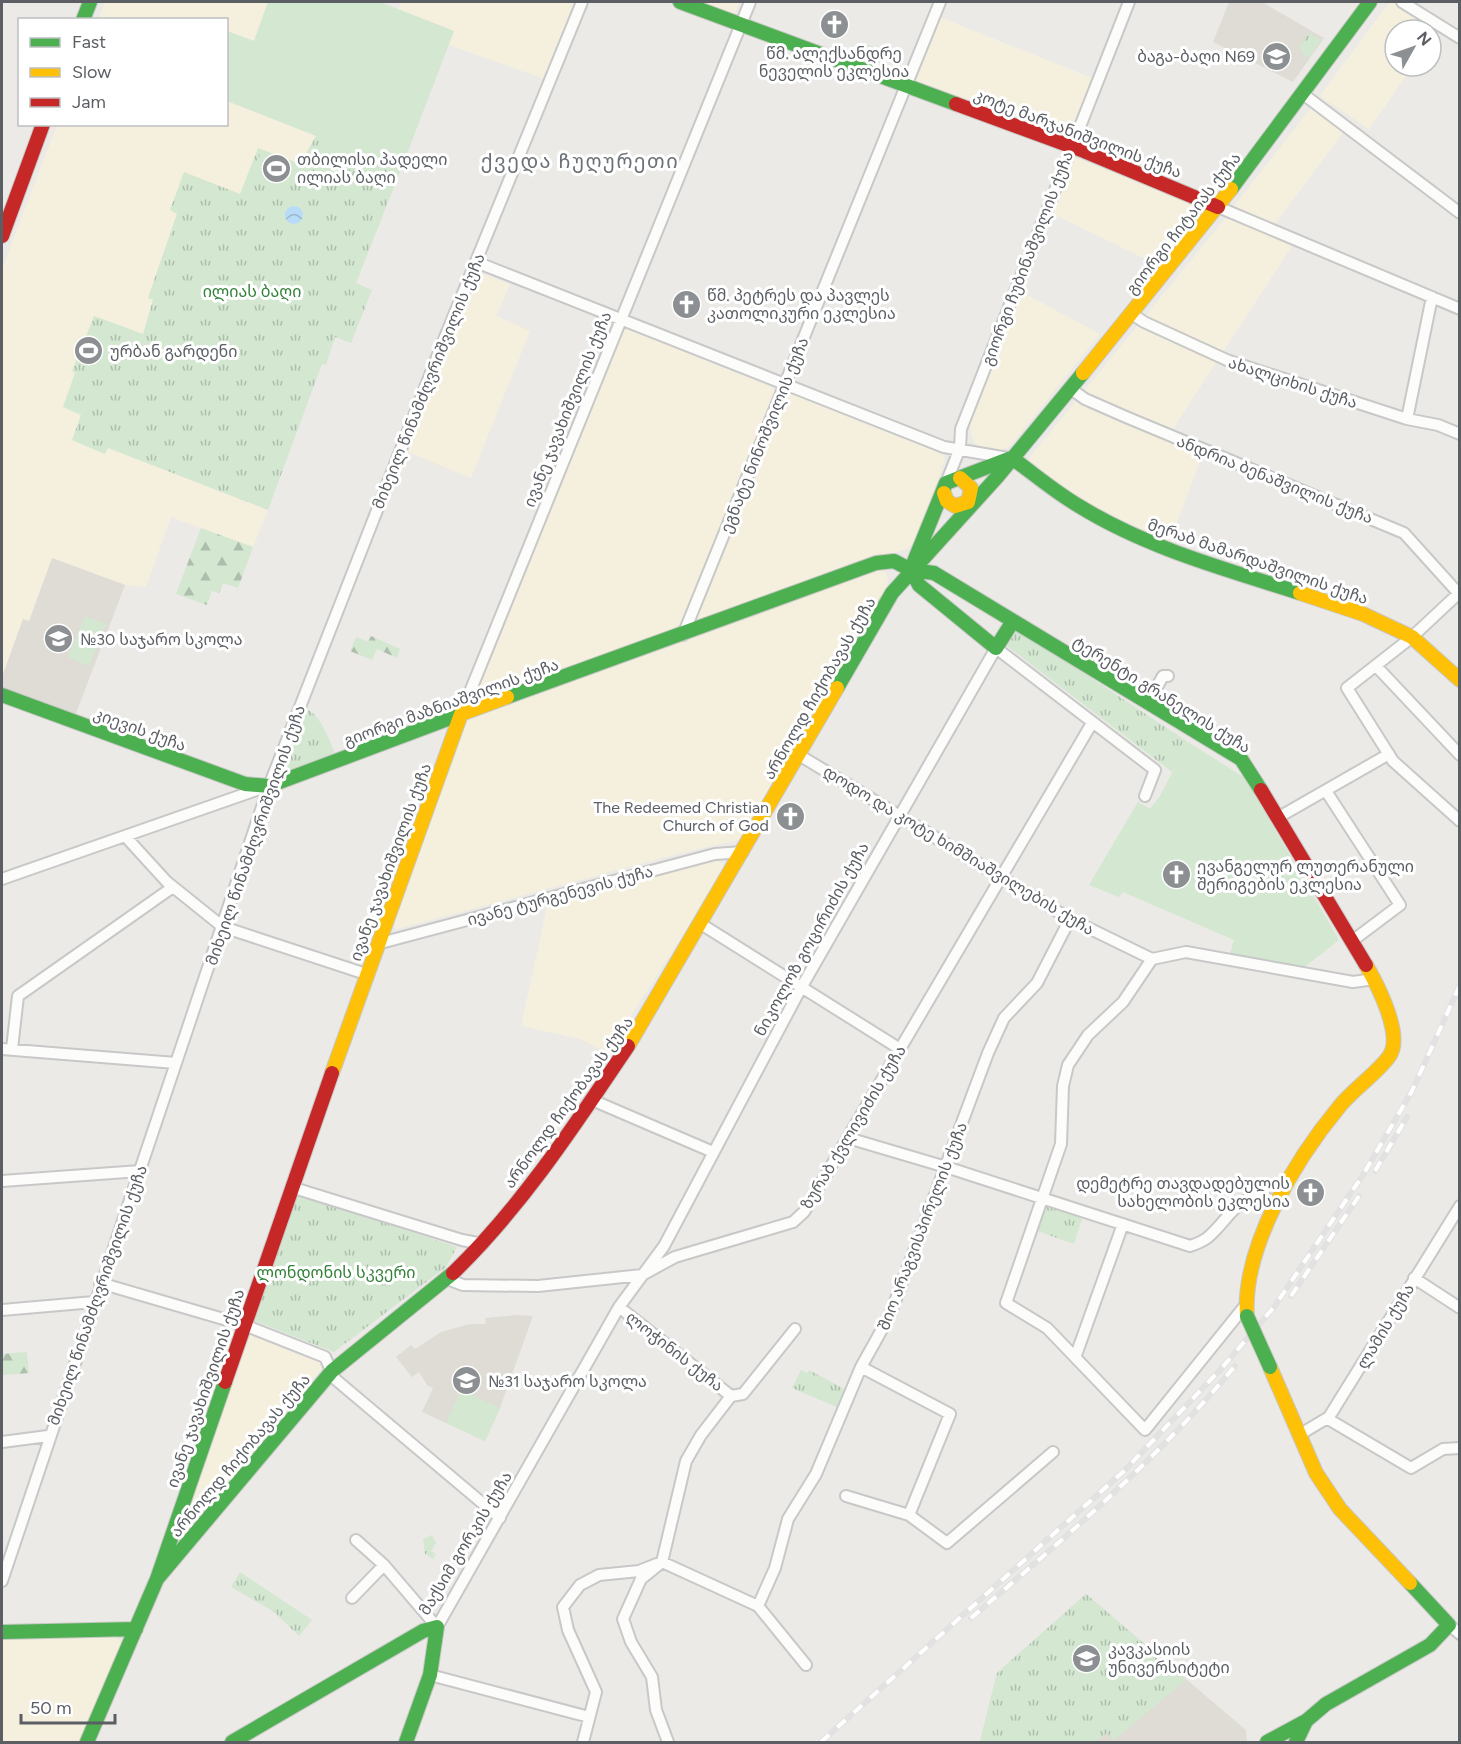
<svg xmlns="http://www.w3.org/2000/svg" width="1461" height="1744" viewBox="0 0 1461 1744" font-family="Figtree,'Noto Sans Georgian',sans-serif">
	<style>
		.commercial { fill: #f5f0de }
		.education { fill: #dfdcd5 }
		.forest { fill: url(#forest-firs) }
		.cemetery { fill: url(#cemetery-stones) }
		.park { fill: url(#park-tufts) }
		.garden { fill: #d3e7d1 }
		.water { fill: url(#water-waves) }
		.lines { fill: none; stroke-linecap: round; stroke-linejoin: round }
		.street-casing { stroke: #c8c8c8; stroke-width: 14 }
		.fast-casing { stroke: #c7c7c6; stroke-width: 16 }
		.slow-casing { stroke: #c7c7c6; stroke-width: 16 }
		.jam-casing { stroke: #c7c7c6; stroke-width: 16 }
		.street { stroke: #fcfcfb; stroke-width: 10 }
		.fast { stroke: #4caf50; stroke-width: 14 }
		.slow { stroke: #ffc107; stroke-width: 14 }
		.jam { stroke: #c62828; stroke-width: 14 }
		.rail-casing { stroke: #e2e2e2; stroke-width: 6 }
		.rail { stroke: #fff; stroke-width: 4; stroke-dasharray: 11; stroke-linecap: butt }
		.fast-bridge-casing { stroke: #c7c7c6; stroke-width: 16; stroke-linecap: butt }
		.fast-bridge { stroke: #4caf50; stroke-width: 14 }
		.labels { text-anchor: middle; stroke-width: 6; stroke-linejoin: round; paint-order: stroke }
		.poi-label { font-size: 16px; fill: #5b5f64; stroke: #fff; text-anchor: start }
		.street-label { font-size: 16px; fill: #5b5f64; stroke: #fff }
		.park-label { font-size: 16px; fill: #348138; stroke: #fff }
		.quarter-label { font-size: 20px; letter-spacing: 1.5px; fill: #6c7176; stroke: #fff }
	</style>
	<defs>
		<pattern id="forest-firs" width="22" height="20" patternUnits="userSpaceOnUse" patternTransform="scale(1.5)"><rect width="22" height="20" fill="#d3e7d1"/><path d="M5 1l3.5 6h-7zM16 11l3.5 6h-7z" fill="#aebead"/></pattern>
		<pattern id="cemetery-stones" width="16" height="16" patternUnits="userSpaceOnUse" patternTransform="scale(1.5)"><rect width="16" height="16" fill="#d3e7d1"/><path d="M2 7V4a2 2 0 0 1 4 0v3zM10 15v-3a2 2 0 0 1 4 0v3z" fill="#aebead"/></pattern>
		<pattern id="park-tufts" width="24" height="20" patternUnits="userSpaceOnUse" patternTransform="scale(1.5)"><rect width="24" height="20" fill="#d3e7d1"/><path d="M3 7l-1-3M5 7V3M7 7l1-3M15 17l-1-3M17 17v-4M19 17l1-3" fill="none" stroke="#aebead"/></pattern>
		<pattern id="water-waves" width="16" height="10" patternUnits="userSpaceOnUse" patternTransform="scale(1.5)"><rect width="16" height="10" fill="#b8dcf7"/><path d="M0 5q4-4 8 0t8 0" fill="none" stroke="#99b6cc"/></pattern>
	</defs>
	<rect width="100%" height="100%" fill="#ebeae6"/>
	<path class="commercial" d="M105,2H268L254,41L227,31L226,20H98Z
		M401,2H574L544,79L449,45L454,31L398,9Z
		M689,2H740L734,15Z
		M1396,2L1437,31L1431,40V30H1395V66H1413L1369,129L1320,96L1388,4Z
		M934,15L1097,80L1071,146L905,85Z
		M227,101L316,136L300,164L240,195L170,210L177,213L148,298L153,300L143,334L94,316L72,371L76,372L63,407L81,415L72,440L105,454L108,448L268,510L253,547L171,517L146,587L125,585L53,558L29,621L23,619L2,676V269L57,125L226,124Z
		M1312,107L1344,131L1274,225L1237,209L1234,206Z
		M1071,156L1207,208L1182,242L1158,265L1053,214Z
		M1228,215L1294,243L1167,438L1203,454L1169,543L1082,504L1030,461V457Z
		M480,273L510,284L496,316L530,331L471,478L408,452Z
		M1020,291L1100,334L1010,446L999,451L980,447L974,442L969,423Z
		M628,329L773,388L776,394L679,632L485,700L474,688L622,331Z
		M792,394L944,455L945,459L921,528L915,542L906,549L699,623L695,617L757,475L788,395Z
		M879,569L884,571L888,577L887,586L745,834L738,840L681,853L397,929L393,927L391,921L464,721Z
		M709,859L722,863L724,872L607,1052L580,1039L521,1026L548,903Z
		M249,1332L320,1360L322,1369L183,1533L180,1532Z
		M115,1636L123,1643L79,1742H2V1639Z"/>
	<path class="education" d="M1229,2H1262L1324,38L1293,82L1213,42Z
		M52,558L125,585L75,716L2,688V677L23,619L29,621Z
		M517,1315L533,1316L500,1408L485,1441L422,1412L433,1388L427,1385L419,1372L412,1377L396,1357L411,1345L415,1349L441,1332L470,1324H486L485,1318Z
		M1086,1594L1246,1730L1247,1742H980L997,1673Z"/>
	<path class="forest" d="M201,528L253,547L238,588L223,583L219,593L212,591L207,605L176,594Z
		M371,636L400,649L397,658L377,649L372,660L350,651L356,637L368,642Z
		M27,1352L29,1373L2,1375V1354Z"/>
	<path class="cemetery" d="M868,45L884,51L879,64L863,57Z"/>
	<path class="park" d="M1309,33L1321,40L1309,58L1303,54L1299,47Z
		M316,136L330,141L328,146L400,172L356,283L372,290L351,343L335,337L326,365L322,364L268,510L108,448L105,454L72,440L81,415L63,407L75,373L72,371L94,316L143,334L153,300L148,298L177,214L170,210L184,172L240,194L258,148L300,164Z
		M1017,629L1188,742L1172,772L1007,646Z
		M304,707C321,715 329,739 336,756L285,774L279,767Z
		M297,1194L457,1247L446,1267L334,1352L252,1320Z
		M1046,1204L1083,1216L1074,1244L1037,1231Z
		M801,1370L807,1373L809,1370L846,1390L837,1407L792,1388Z
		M432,1535L436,1543L431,1551L436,1554L433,1559L425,1554L423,1539Z
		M240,1572L312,1620L299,1636L273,1611L231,1587Z
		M1086,1594L1186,1680L1114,1740L1107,1733L1096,1742H980L997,1673Z"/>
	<path class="garden" d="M268,2H380L454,31L400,172L328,146L329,141L227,101V31L254,41Z
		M262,150L298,167L289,185L254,168Z
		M85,616L106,624L89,666L68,657Z
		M1188,742L1245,778L1339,940L1302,969L1229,957L1234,940L1123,892L1119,897L1089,885L1138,802L1150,809L1160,796Z
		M461,1390L500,1408L485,1441L446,1423Z"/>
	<path class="water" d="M285 215a9 9 0 1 1 18 0a9 9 0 1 1-18 0Z"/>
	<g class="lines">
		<defs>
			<path id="street" d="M1402,2L1460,38
				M1303,94L1460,213
				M1218,207L1460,309
				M476,262L944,447L1008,458
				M1132,314L1144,322L1229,361L1407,419L1438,425L1460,434
				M1071,389L1085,399L1126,417L1404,533L1460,595
				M1407,419L1432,297
				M946,483L960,448L961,429L1129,2
				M1458,594L1412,637L1347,688L1393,761L1460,821
				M683,635L940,2
				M1376,666L1460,755
				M1148,703L1163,676H1168
				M461,714L750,2
				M799,755L1070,919L1152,959
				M1326,791L1400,905L1352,941
				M1279,817L1389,754
				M125,836L167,882L223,927L366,974
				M2,879L265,787
				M701,924L900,1049
				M377,944L715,854L743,852
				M1152,959L1123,1002L1088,1035L1068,1065L1063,1086L1061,1144L1006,1303L1047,1328L1145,1430L1244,1307
				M1152,959L1186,952L1353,982L1374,979
				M2,1049L176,1063
				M12,1049L18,996L173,887
				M592,1100L713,1152
				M848,1138L946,1167L1190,1246C1196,1244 1203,1241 1207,1238C1231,1219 1237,1188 1276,1201
				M2,1181L140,1171
				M294,1188L462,1240L483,1244
				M1414,1278L1460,1308
				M447,1279L463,1285L538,1286L642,1275L675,1257L793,1222L804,1212L1092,723
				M100,1283L244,1325L325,1357L335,1379L500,1518
				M619,1307L731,1396
				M2,1310L94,1302
				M1076,1355L1123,1224
				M731,1396L743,1394L795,1329
				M1328,1419L1411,1468L1443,1449L1460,1448
				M1299,1435L1329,1417L1460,1206
				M2,1442L48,1436
				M846,1496L909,1515L950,1414L861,1367
				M909,1515L947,1543L1053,1452
				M356,1540L384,1565L437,1627L619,1307L664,1246L801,988L996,648L1155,770L1145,796
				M2,1581L269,786L441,347L582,2
				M352,1598L384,1565
				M758,1606L775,1568L788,1519L816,1474L861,1367L890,1315L988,1053L1004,1018L1037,983L1070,919
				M1449,1625L1460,1634
				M430,1675L589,1717
				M583,1742L596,1692L568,1630L563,1607L580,1585L599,1575L639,1571L662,1562L758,1606L806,1665
				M668,1742L656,1710L652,1677L631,1642L623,1619L641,1579L662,1562L686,1461L701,1435L731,1396"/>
			<path id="fast" d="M680,2L956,104
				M83,20L90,2
				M1231,189L1370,2
				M1012,458C1034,474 1055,492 1079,506C1147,548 1225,569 1300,593
				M911,569L946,483L1011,458
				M1013,621L996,648L919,585L911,570L934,573L1241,759L1261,790
				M837,688L892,593L998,476L1083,373
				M2,695L245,784L269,786L461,714
				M507,697L876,563L894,561L911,570
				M157,1579L332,1371L453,1273
				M2,1632L136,1629
				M87,1742L157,1579L225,1382
				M232,1742L423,1631L437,1627L430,1675L406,1742
				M1267,1742L1306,1721L1326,1704L1430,1645L1449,1625L1410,1583
				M1296,1742L1306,1721"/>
			<path id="slow" d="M1083,373L1231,189
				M944,493L947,501L955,506L968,502L971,488L960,478
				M1300,593L1363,614L1412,637L1460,680
				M628,1046L837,688
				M332,1073L461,714L507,697
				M1247,1316C1242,1247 1296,1159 1339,1107C1352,1090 1380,1071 1390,1055C1403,1034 1377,984 1366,965
				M1270,1367L1316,1473L1340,1509L1410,1583"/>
			<path id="jam" d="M956,104L1084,151L1218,207
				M2,236L43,124
				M1261,790L1366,965
				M453,1273C522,1206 575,1125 628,1046
				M225,1382L332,1073"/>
		</defs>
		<use href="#street" class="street-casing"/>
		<use href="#fast" class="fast-casing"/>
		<use href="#slow" class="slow-casing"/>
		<use href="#jam" class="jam-casing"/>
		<use href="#street" class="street"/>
		<use href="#fast" class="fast"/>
		<use href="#slow" class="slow"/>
		<use href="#jam" class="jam"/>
		<defs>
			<path id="rail" d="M1375,1171L1407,1117
				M1291,1296L1359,1196
				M971,1618C1064,1539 1157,1460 1235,1366
				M821,1742L1124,1471L1221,1369L1274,1307L1363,1175L1412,1091L1460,985"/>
		</defs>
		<use href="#rail" class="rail-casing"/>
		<use href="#rail" class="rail"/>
		<defs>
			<path id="fast-bridge" d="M1247,1316L1270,1367"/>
		</defs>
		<use href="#fast-bridge" class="fast-bridge-casing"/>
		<use href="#fast-bridge" class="fast-bridge"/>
	</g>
	<defs>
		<symbol id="church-disc" viewBox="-11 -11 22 22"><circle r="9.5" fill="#8d9092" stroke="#fff"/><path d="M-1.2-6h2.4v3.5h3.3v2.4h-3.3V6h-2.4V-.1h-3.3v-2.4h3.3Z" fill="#fff"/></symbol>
		<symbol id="school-disc" viewBox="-11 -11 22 22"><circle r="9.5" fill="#8d9092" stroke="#fff"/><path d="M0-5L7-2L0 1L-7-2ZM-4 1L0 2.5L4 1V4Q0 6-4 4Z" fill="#fff"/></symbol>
		<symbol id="stadium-disc" viewBox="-11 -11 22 22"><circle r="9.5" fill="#8d9092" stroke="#fff"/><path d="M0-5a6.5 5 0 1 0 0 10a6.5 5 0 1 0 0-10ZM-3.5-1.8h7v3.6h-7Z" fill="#fff"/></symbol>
		<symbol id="university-disc" viewBox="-11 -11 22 22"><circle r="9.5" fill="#8d9092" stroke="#fff"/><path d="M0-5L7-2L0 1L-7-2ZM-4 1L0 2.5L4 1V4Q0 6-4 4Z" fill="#fff"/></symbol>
	</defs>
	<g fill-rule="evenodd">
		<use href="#church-disc" x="818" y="8" width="33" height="33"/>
		<use href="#school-disc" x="1260" y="40" width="33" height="33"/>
		<use href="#stadium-disc" x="260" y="152" width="33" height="33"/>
		<use href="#church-disc" x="670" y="288" width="33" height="33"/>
		<use href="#stadium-disc" x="72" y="334" width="33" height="33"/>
		<use href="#school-disc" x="42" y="622" width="33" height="33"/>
		<use href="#church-disc" x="774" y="800" width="33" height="33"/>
		<use href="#church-disc" x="1160" y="858" width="33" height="33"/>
		<use href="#church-disc" x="1294" y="1176" width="33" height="33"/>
		<use href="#school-disc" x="450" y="1364" width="33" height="33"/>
		<use href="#university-disc" x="1070" y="1642" width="33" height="33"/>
	</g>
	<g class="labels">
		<g class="poi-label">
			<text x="834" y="59" text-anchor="middle">წმ. ალექსანდრე<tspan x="834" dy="18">ნეველის ეკლესია</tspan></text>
			<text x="1255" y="62" text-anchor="end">ბაგა-ბაღი N69</text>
			<text x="297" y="165">თბილისი პადელი<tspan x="297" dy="18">ილიას ბაღი</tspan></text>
			<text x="707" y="301">წმ. პეტრეს და პავლეს<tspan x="707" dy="18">კათოლიკური ეკლესია</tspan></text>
			<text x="110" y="357">ურბან გარდენი</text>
			<text x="80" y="645">№30 საჯარო სკოლა</text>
			<text x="769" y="813" text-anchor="end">The Redeemed Christian<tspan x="769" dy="18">Church of God</tspan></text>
			<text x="1197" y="872">ევანგელურ ლუთერანული<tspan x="1197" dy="18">შერიგების ეკლესია</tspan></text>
			<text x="1290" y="1189" text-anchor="end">დემეტრე თავდადებულის<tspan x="1290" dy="18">სახელობის ეკლესია</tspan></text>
			<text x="488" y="1387">№31 საჯარო სკოლა</text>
			<text x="1108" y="1655">კავკასიის<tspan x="1108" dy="18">უნივერსიტეტი</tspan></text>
		</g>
		<g class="street-label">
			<text transform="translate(1078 133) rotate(21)" y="6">კოტე მარჯანიშვილის ქუჩა</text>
			<text transform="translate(1183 223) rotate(-52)" y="6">გიორგი ჩიტაიას ქუჩა</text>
			<text transform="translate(1027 258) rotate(-69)" y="6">გიორგი ჩუბინაშვილის ქუჩა</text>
			<text transform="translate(428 381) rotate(-68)" y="6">მიხეილ წინამძღვრიშვილის ქუჩა</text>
			<text transform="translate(1293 382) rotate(18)" y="6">ახალციხის ქუჩა</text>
			<text transform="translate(567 409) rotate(-68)" y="6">ივანე ჯავახიშვილის ქუჩა</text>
			<text transform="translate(764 435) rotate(-68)" y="6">ეგნატე ნინოშვილის ქუჩა</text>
			<text transform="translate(1275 479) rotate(22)" y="6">ანდრია ბენაშვილის ქუჩა</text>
			<text transform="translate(1258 561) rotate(19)" y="6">მერაბ მამარდაშვილის ქუჩა</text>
			<text transform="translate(819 688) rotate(-60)" y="6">არნოლდ ჩიქობავას ქუჩა</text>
			<text transform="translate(1162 694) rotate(32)" y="6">ტერენტი გრანელის ქუჩა</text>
			<text transform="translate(451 702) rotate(-20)" y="6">გიორგი მაზნიაშვილის ქუჩა</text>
			<text transform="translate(140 729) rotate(20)" y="6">კიევის ქუჩა</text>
			<text transform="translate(255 835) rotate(-71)" y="6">მიხეილ წინამძღვრიშვილის ქუჩა</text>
			<text transform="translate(959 850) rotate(31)" y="6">დოდო და კოტე ხიმშიაშვილების ქუჩა</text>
			<text transform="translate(390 862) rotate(-70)" y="6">ივანე ჯავახიშვილის ქუჩა</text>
			<text transform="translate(560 895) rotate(-15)" y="6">ივანე ტურგენევის ქუჩა</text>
			<text transform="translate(811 939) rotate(-61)" y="6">ნიკოლოზ გოცირიძის ქუჩა</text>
			<text transform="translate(568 1102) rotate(-54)" y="6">არნოლდ ჩიქობავას ქუჩა</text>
			<text transform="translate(853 1127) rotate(-59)" y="6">ზურაბ ქვლივიძის ქუჩა</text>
			<text transform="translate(922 1226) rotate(-69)" y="6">შიო არაგვისპირელის ქუჩა</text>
			<text transform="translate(97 1295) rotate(-71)" y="6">მიხეილ წინამძღვრიშვილის ქუჩა</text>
			<text transform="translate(1385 1326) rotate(-59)" y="6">ლამის ქუჩა</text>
			<text transform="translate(675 1351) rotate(38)" y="6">ლოჭინის ქუჩა</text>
			<text transform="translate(205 1388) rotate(-71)" y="6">ივანე ჯავახიშვილის ქუჩა</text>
			<text transform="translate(240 1455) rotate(-50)" y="6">არნოლდ ჩიქობავას ქუჩა</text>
			<text transform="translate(465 1543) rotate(-59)" y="6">მაქსიმ გორკის ქუჩა</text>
		</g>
		<g class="park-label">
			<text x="252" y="297">ილიას ბაღი</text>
			<text x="336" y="1278">ლონდონის სკვერი</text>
		</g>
		<g class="quarter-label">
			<text x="580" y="168">ქვედა ჩუღურეთი</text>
		</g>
	</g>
	<rect width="1461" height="1744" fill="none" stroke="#5b5f64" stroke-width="6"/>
	<rect x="18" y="18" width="210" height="108" fill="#ffffff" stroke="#bdbfc1" stroke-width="1.5"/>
	<rect x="30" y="38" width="30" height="9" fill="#4caf50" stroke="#bdbfc1" stroke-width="1.5"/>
	<text x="72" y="48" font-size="18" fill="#5b5f64">Fast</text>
	<rect x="30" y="68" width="30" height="9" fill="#ffc107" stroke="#bdbfc1" stroke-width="1.5"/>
	<text x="72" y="78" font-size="18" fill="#5b5f64">Slow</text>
	<rect x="30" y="98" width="30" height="9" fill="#c62828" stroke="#bdbfc1" stroke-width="1.5"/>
	<text x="72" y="108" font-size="18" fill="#5b5f64">Jam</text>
	<g transform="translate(1413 48) rotate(50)"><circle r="28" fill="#ffffff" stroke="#bdbfc1" stroke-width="1.5"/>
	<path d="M0-4.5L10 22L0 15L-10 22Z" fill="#8d9092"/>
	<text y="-9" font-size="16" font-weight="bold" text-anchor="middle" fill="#5b5f64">N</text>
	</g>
	<path d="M21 1714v9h94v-9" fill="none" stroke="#5b5f64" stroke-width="3"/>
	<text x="30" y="1714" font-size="18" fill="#5b5f64" stroke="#ffffff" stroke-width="4.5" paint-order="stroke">50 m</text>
</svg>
